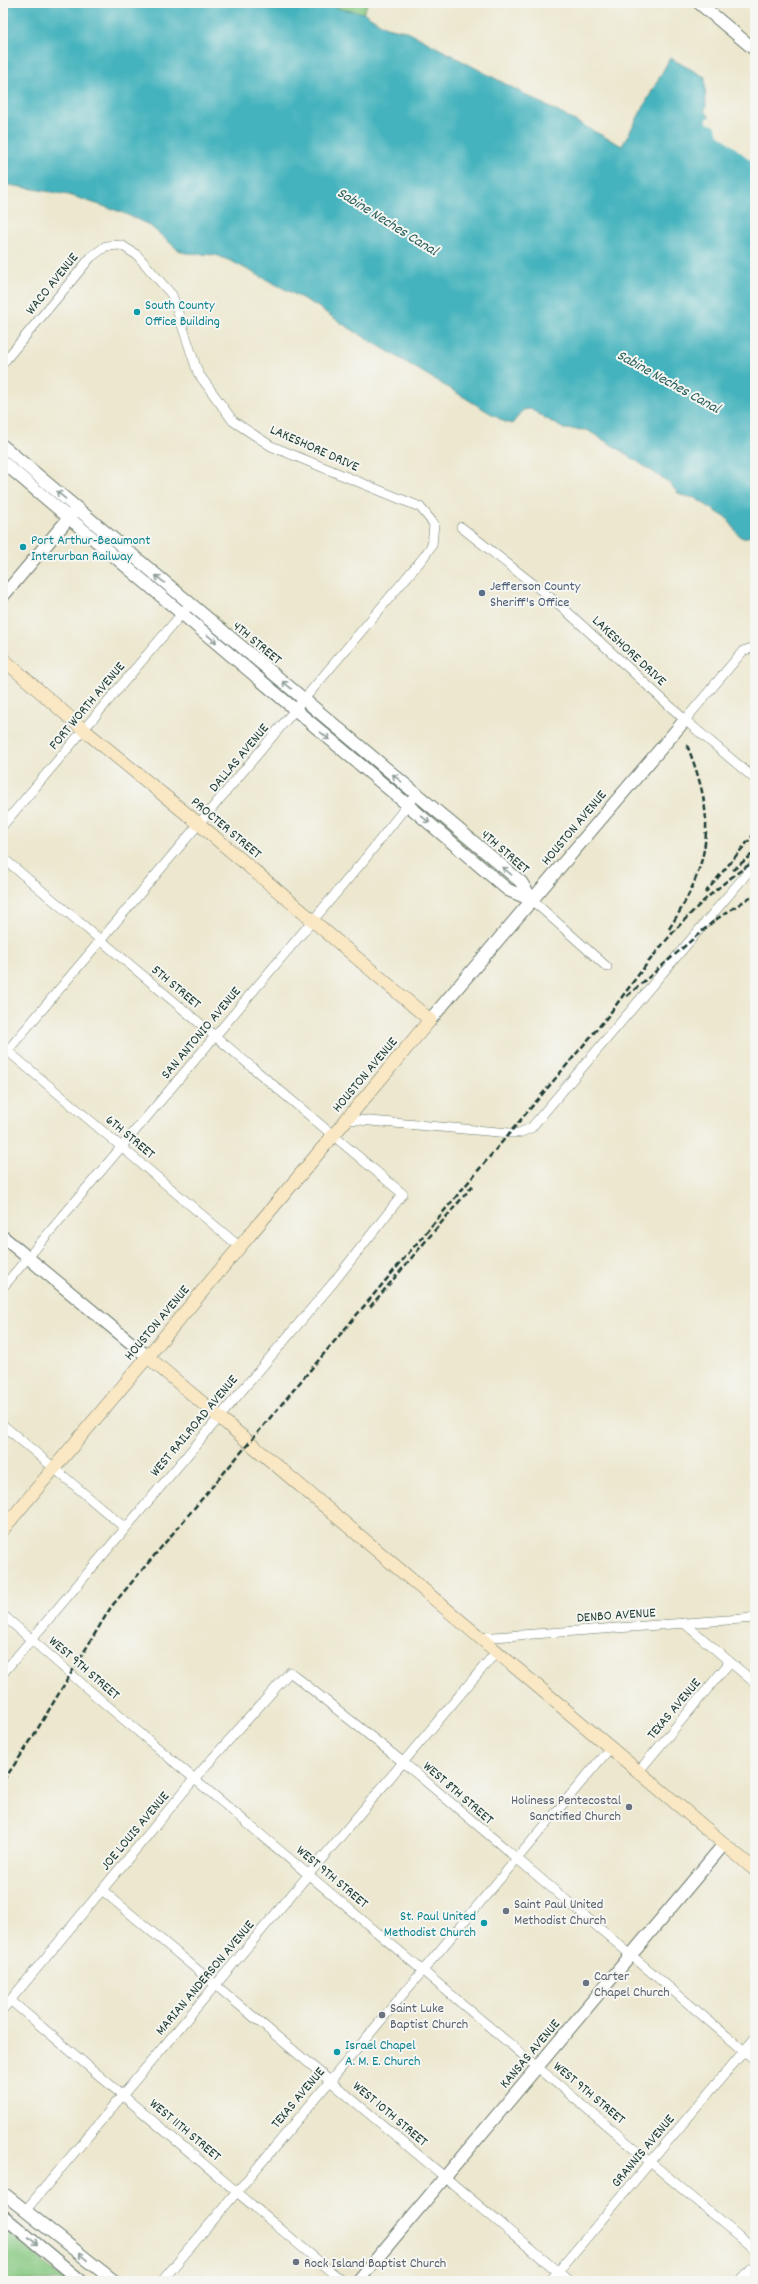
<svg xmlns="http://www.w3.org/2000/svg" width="758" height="2284" viewBox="0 0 758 2284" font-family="Dekko,sans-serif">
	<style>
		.green { fill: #85c880; stroke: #52825a }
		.water { fill: #44b3bd; stroke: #327878 }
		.pier { fill: #ece7ce }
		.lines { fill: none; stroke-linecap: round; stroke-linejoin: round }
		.minor-casing { stroke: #67786a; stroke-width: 10 }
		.tertiary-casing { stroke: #67786a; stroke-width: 14 }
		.secondary-casing { stroke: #67786a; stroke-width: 14 }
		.minor { stroke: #fff; stroke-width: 9 }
		.tertiary { stroke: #fff; stroke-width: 12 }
		.secondary { stroke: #fae7c3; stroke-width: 13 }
		.rail { stroke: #1f3d34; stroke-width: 2.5; stroke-dasharray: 6 3; stroke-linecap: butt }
		.oneway { stroke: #8f9e9a }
		.culture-dot { fill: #0f9aa8; stroke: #f6f6f2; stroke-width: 1.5 }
		.service-dot { fill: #5c6f8a; stroke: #f6f6f2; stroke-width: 1.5 }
		.worship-dot { fill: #6b7280; stroke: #f6f6f2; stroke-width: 1.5 }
		.labels { text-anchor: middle; stroke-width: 4; stroke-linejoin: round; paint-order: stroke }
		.street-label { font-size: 14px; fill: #1f3d34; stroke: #f6f6f2 }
		.culture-label { font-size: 14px; fill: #0d838f; stroke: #f6f6f2; text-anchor: start }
		.service-label { font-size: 14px; fill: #4e5e75; stroke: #f6f6f2; text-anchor: start }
		.worship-label { font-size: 14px; fill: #5b616d; stroke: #f6f6f2; text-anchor: start }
		.water-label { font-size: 15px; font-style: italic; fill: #2a605d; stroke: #f6f6f2 }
	</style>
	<rect width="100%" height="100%" fill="#f6f6f2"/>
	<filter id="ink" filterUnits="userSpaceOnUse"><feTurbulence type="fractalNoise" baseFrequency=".025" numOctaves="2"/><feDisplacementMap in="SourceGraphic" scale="8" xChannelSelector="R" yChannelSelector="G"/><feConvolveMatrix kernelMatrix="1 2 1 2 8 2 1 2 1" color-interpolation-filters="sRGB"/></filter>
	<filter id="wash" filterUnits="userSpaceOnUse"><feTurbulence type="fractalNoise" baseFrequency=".012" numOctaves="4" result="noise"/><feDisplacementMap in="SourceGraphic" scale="16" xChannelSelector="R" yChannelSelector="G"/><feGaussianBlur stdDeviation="0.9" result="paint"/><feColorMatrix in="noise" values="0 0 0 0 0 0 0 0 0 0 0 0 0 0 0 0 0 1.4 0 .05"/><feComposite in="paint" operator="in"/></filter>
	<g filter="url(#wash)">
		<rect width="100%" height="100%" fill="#ece7ce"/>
		<path class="green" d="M329,3H368L363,13L340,9Z
			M3,2229L66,2281H3Z"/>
		<path class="water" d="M3,3H329L340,9L364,13L386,27L406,31L622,146L670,58L705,77L706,108L704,110L716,125L755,159V535L743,538L739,536L728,519L695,498L680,495L668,482L620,450L587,430L564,429L530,409L523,410L512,424L505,422L341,323L315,305L233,262L216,255L185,253L177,249L149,225L121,212L69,195L3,184Z"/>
		<path class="pier" d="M711,116L732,137L755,157V164L722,137L717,132L716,126L707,123V118Z"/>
	</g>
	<g filter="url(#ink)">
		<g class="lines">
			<defs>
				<path id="minor" d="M3,363L91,257L106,246L121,245L137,255L172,295L198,373L233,421L271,446L420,507L434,524L432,545L423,558L3,1056
					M461,527L561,606L685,720L755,779
					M685,720L743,651L755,647
					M3,825L190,604
					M3,858L403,1194L333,1283L3,1673
					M532,900L607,967
					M3,1047L240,1247
					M347,1119L510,1133H519L531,1128L755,864
					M3,1287L364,860L416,794
					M3,1425L125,1528
					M3,1615L103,1702L755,2250
					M684,1623L755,1683
					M479,1638L755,1618
					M638,1772L730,1662
					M102,1890L569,2281
					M10,2000L342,2281
					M3,2009L195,1778L290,1672L404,1763L755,2060
					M25,2211L496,1652
					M162,2281L610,1748
					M550,2281L755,2038
					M741,2281L755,2265"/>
				<path id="tertiary" d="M699,3L755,50
					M3,446L521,882L532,900
					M3,462L508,890L532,900
					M3,596L74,512
					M430,1020L685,720
					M3,1237L148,1357
					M3,2193L114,2281
					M3,2216L81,2281
					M358,2281L724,1844"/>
				<path id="secondary" d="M3,659L84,730L199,824L430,1020L3,1529
					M148,1357L755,1870"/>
			</defs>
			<use href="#minor" class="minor-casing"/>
			<use href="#tertiary" class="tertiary-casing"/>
			<use href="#secondary" class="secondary-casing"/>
			<use href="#minor" class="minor"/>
			<use href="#tertiary" class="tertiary"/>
			<use href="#secondary" class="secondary"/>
			<path class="rail" d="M733,870L755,852
				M705,893L755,833
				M669,929C712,861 717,820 687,745
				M627,996L715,920L755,894
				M370,1307L474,1184
				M3,1781L26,1748L111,1607L608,1016C651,957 692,901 755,861"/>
		</g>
		<defs><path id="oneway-shaft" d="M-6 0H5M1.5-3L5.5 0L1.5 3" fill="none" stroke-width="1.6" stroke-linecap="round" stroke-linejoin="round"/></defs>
		<g class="oneway">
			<use href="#oneway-shaft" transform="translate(61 495) rotate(-140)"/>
			<use href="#oneway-shaft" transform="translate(160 579) rotate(-140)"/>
			<use href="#oneway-shaft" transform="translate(212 639) rotate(40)"/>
			<use href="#oneway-shaft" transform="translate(287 685) rotate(-140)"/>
			<use href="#oneway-shaft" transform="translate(325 736) rotate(40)"/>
			<use href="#oneway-shaft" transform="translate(397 778) rotate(-140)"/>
			<use href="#oneway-shaft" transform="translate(425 819) rotate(40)"/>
			<use href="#oneway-shaft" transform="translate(507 871) rotate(-140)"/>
			<use href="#oneway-shaft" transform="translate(33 2241) rotate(40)"/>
			<use href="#oneway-shaft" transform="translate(83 2257) rotate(-142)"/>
		</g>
	</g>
	<g class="culture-dot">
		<circle cx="137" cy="312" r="4"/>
		<circle cx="23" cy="547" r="4"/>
		<circle cx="484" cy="1923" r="4"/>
		<circle cx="337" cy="2052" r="4"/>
	</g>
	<circle class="service-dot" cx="482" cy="593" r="4"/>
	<g class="worship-dot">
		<circle cx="629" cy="1807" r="4"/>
		<circle cx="506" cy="1911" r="4"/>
		<circle cx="586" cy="1983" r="4"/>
		<circle cx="382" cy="2015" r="4"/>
		<circle cx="296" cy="2262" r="4"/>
	</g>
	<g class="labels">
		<g class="street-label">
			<text transform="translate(51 283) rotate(-51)" y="5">WACO AVENUE</text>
			<text transform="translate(315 447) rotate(24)" y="5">LAKESHORE DRIVE</text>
			<text transform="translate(258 642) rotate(40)" y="5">4TH STREET</text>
			<text transform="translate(630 650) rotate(43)" y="5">LAKESHORE DRIVE</text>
			<text transform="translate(86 705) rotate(-50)" y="5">FORT WORTH AVENUE</text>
			<text transform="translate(238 757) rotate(-50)" y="5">DALLAS AVENUE</text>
			<text transform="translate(227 827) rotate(40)" y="5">PROCTER STREET</text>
			<text transform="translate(573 827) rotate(-50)" y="5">HOUSTON AVENUE</text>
			<text transform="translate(506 851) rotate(41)" y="5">4TH STREET</text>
			<text transform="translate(177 986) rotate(40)" y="5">5TH STREET</text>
			<text transform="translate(200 1032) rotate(-50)" y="5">SAN ANTONIO AVENUE</text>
			<text transform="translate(364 1074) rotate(-50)" y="5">HOUSTON AVENUE</text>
			<text transform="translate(131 1136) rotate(40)" y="5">6TH STREET</text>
			<text transform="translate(156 1322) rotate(-50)" y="5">HOUSTON AVENUE</text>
			<text transform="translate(193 1425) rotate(-50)" y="5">WEST RAILROAD AVENUE</text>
			<text transform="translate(616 1614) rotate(-4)" y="5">DENBO AVENUE</text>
			<text transform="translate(85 1667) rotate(41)" y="5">WEST 9TH STREET</text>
			<text transform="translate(673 1708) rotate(-50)" y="5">TEXAS AVENUE</text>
			<text transform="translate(459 1792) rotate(41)" y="5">WEST 8TH STREET</text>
			<text transform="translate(134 1830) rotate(-50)" y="5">JOE LOUIS AVENUE</text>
			<text transform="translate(333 1876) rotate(40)" y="5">WEST 9TH STREET</text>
			<text transform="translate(204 1977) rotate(-50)" y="5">MARIAN ANDERSON AVENUE</text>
			<text transform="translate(529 2053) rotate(-50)" y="5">KANSAS AVENUE</text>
			<text transform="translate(590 2092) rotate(40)" y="5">WEST 9TH STREET</text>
			<text transform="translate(297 2097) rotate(-50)" y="5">TEXAS AVENUE</text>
			<text transform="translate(391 2113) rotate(40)" y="5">WEST 10TH STREET</text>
			<text transform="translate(186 2129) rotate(40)" y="5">WEST 11TH STREET</text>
			<text transform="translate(642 2150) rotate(-50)" y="5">GRANNIS AVENUE</text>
		</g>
		<g class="culture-label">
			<text x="145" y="309">South County<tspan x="145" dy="16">Office Building</tspan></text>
			<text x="31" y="544">Port Arthur-Beaumont<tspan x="31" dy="16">Interurban Railway</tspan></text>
			<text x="476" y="1920" text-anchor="end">St. Paul United<tspan x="476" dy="16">Methodist Church</tspan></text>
			<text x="345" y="2049">Israel Chapel<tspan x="345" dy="16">A. M. E. Church</tspan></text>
		</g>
		<g class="service-label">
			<text x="490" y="590">Jefferson County<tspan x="490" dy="16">Sheriff's Office</tspan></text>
		</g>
		<g class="worship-label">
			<text x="621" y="1804" text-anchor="end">Holiness Pentecostal<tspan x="621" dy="16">Sanctified Church</tspan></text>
			<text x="514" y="1908">Saint Paul United<tspan x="514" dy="16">Methodist Church</tspan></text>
			<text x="594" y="1980">Carter<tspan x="594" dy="16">Chapel Church</tspan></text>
			<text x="390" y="2012">Saint Luke<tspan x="390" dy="16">Baptist Church</tspan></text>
			<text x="304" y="2267">Rock Island Baptist Church</text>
		</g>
		<g class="water-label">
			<text transform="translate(388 221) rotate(32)" y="5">Sabine Neches Canal</text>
			<text transform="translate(669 381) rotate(29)" y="5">Sabine Neches Canal</text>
		</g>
	</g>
	<rect width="758" height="2284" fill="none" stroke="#f6f6f2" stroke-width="16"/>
</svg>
